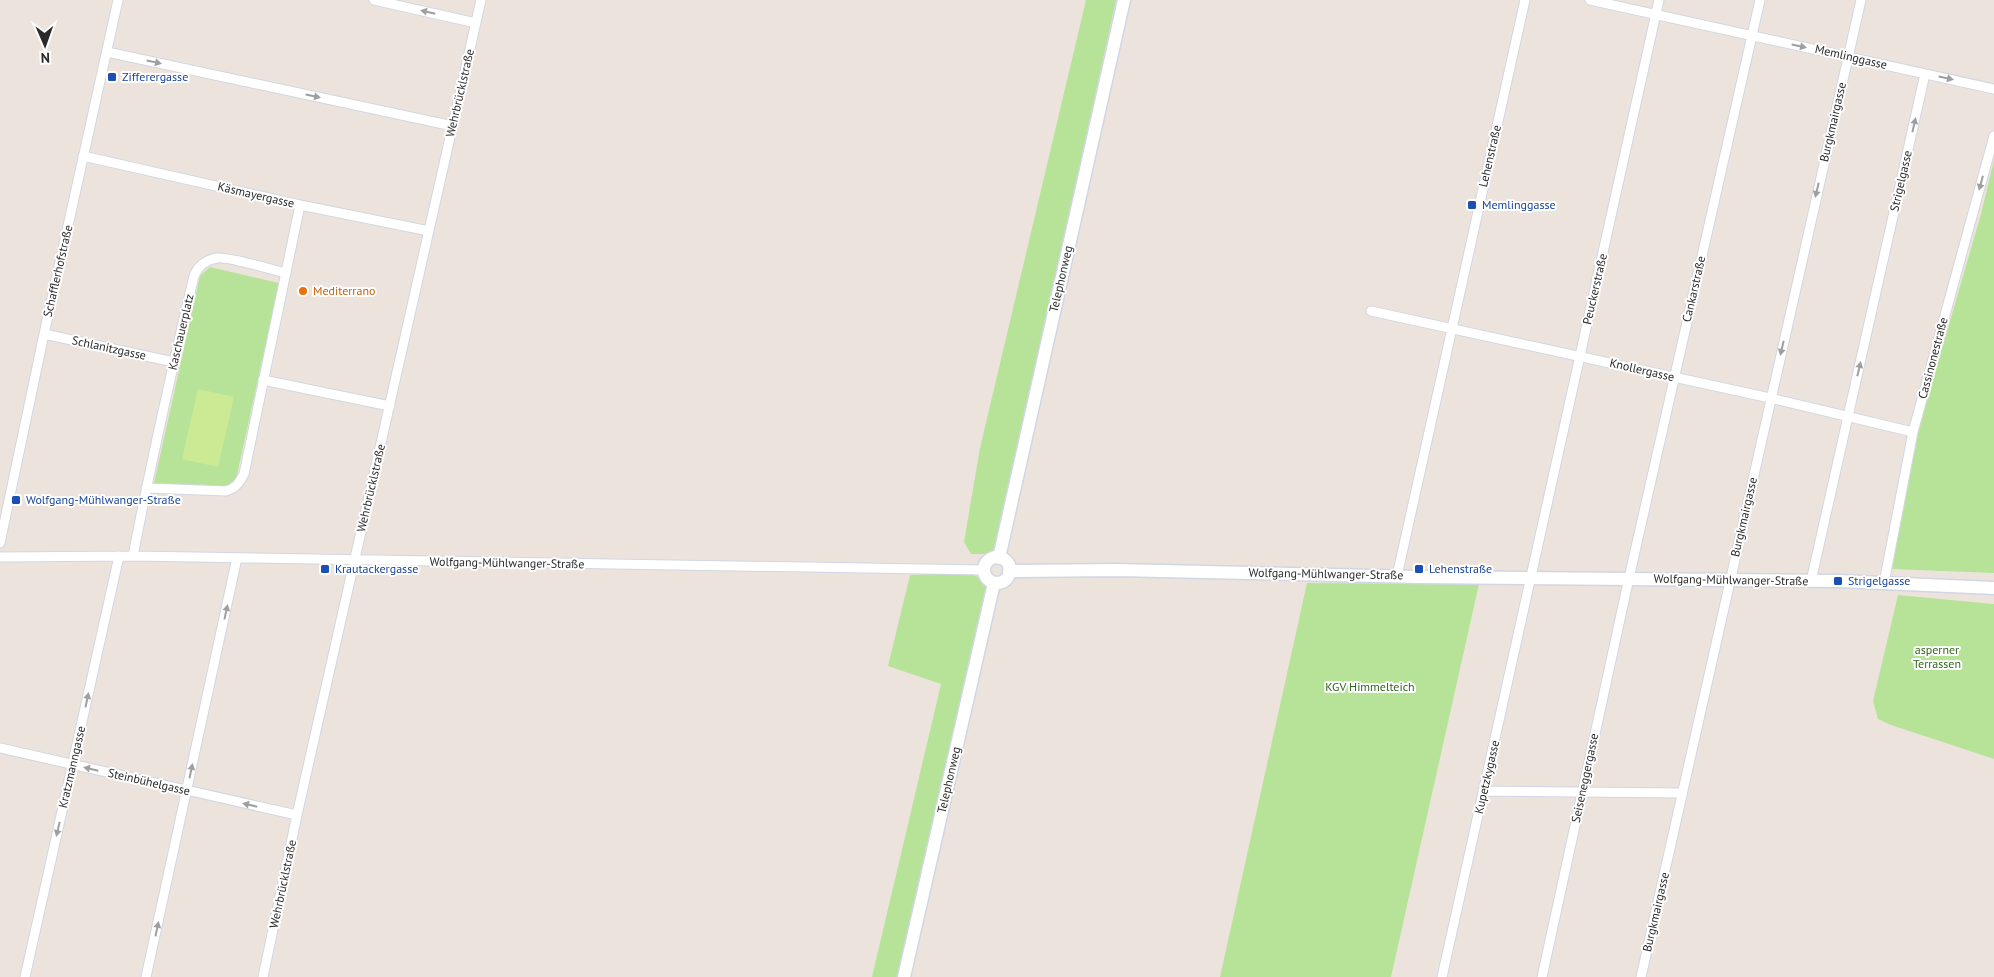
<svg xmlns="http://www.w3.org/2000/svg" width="1994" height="977" viewBox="0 0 1994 977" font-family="'PT Sans',sans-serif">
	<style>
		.green { fill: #b7e398 }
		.pitch { fill: #ccea94 }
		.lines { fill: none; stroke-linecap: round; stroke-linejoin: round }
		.street-casing { stroke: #d1d6e3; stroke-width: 11 }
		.secondary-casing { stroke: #d1d6e3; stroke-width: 15 }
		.street { stroke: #fff; stroke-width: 9 }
		.secondary { stroke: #fff; stroke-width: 12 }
		.oneway { fill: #9f9f9f }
		.transit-dot { fill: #1a4fb4; stroke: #fff; stroke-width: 2 }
		.food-dot { fill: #e8710a; stroke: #fff; stroke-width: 2 }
		.labels { text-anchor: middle; stroke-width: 4; stroke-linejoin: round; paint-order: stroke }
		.street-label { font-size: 12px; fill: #2a2a2a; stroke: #fff }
		.transit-label { font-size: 12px; fill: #164399; stroke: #fff; text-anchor: start }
		.food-label { font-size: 12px; fill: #c56008; stroke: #fff; text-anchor: start }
		.park-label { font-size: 12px; fill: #2f671a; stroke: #fff }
	</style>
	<rect width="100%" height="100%" fill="#ece4dc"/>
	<path class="green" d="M1086,0H1116L996,549L991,554H971L964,542L980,448Z
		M1994,160V573L1892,569L1919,428L1981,214Z
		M210,267L279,283L237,475L234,484L228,487L154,483L200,276Z
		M950,573C964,575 980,571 986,587L899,977H872L941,684L888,666L910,575Z
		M1307,583L1479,584L1391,977H1220Z
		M1898,595L1994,604V759L1891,725L1878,719L1873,701Z"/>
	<path class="pitch" d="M198,389L234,397L218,467L182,459Z"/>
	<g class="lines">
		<defs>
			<path id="street" d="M374,0L476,23
				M1590,0L1994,89
				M107,52L453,126
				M83,156L300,205L429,231
				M1371,311L1770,398L1913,432
				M44,334L174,362
				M263,380L390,406
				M146,488L226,491C236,488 239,483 244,474L300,205
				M0,543L44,334L118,0
				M133,556C151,462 172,369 194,276C198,266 205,260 217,258C227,256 273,270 286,273
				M0,557L133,556L984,570
				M1397,576L1525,0
				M1811,581L1925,74
				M1884,583L1913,432L1994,136
				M0,748L297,815
				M1483,791L1682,793
				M25,977L119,556
				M146,977L237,558
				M263,977L297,815L481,0
				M1442,977L1659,0
				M1542,977L1629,578L1760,0
				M1641,977L1861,0"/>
			<path id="secondary" d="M984 570a13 13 0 1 1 26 0a13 13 0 1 1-26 0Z
				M999,558L1124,0
				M1009,571L1117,570L1419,577L1838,581L1994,588
				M904,977L994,583"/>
		</defs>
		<use href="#street" class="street-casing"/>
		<use href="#secondary" class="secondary-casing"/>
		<use href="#street" class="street"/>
		<use href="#secondary" class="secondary"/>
	</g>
	<defs><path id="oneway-solid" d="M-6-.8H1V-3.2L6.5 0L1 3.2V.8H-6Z" transform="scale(1.25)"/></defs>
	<g class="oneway">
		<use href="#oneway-solid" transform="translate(428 12) rotate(-167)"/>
		<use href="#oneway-solid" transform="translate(1799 46) rotate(12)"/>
		<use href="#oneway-solid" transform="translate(154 62) rotate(12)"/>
		<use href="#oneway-solid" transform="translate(1946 78) rotate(12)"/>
		<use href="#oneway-solid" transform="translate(313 96) rotate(12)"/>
		<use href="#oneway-solid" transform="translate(1914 125) rotate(-77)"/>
		<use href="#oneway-solid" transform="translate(1981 183) rotate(105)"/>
		<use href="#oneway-solid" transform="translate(1817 190) rotate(103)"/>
		<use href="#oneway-solid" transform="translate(1782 348) rotate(103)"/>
		<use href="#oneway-solid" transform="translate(1859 369) rotate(-77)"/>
		<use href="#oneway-solid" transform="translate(226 612) rotate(-78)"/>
		<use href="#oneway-solid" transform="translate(87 700) rotate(-78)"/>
		<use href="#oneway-solid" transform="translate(91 769) rotate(-167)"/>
		<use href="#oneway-solid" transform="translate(191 771) rotate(-78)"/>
		<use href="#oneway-solid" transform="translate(250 805) rotate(-167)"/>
		<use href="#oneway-solid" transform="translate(58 829) rotate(103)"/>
		<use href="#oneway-solid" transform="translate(157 929) rotate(-78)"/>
	</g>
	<g class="transit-dot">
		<rect x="107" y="72" width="10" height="10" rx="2.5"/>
		<rect x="1467" y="200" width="10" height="10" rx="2.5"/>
		<rect x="11" y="495" width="10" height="10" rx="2.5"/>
		<rect x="320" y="564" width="10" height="10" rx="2.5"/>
		<rect x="1414" y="564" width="10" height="10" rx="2.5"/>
		<rect x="1833" y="576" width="10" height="10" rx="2.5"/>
	</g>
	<circle class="food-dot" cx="303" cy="291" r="5"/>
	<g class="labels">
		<g class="street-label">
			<text transform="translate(1851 57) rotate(13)" y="4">Memlinggasse</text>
			<text transform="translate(460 93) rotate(-77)" y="4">Wehrbrücklstraße</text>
			<text transform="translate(1833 122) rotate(-77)" y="4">Burgkmairgasse</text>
			<text transform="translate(1490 156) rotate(-77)" y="4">Lehenstraße</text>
			<text transform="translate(1901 181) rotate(-77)" y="4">Strigelgasse</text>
			<text transform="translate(256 195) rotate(13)" y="4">Käsmayergasse</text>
			<text transform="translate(58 271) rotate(-77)" y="4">Schafflerhofstraße</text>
			<text transform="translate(1061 279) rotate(-77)" y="4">Telephonweg</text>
			<text transform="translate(1595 289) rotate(-77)" y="4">Peuckerstraße</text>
			<text transform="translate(1694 289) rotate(-77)" y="4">Cankarstraße</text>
			<text transform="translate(181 332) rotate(-77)" y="4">Kaschauerplatz</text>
			<text transform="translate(109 348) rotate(12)" y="4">Schlanitzgasse</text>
			<text transform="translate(1933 358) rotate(-75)" y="4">Cassinonestraße</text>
			<text transform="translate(1642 370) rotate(13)" y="4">Knollergasse</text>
			<text transform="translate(371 488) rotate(-77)" y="4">Wehrbrücklstraße</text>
			<text transform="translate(1744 517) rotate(-77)" y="4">Burgkmairgasse</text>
			<text transform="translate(507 563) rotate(1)" y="4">Wolfgang-Mühlwanger-Straße</text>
			<text transform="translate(1326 574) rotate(1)" y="4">Wolfgang-Mühlwanger-Straße</text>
			<text transform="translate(1731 580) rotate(1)" y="4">Wolfgang-Mühlwanger-Straße</text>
			<text transform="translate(72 767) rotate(-77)" y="4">Kratzmanngasse</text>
			<text transform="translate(1487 777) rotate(-77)" y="4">Kupetzkygasse</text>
			<text transform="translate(1585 778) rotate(-78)" y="4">Seiseneggergasse</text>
			<text transform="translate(949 780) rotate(-77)" y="4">Telephonweg</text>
			<text transform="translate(149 782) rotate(13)" y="4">Steinbühelgasse</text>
			<text transform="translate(283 884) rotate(-78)" y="4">Wehrbrücklstraße</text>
			<text transform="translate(1656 912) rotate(-77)" y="4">Burgkmairgasse</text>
		</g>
		<g class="transit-label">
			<text x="122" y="81">Zifferergasse</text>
			<text x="1482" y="209">Memlinggasse</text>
			<text x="26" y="504">Wolfgang-Mühlwanger-Straße</text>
			<text x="335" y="573">Krautackergasse</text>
			<text x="1429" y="573">Lehenstraße</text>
			<text x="1848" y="585">Strigelgasse</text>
		</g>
		<g class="food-label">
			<text x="313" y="295">Mediterrano</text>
		</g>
		<g class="park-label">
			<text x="1937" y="654">asperner<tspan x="1937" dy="14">Terrassen</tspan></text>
			<text x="1370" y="691">KGV Himmelteich</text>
		</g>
	</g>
	<g transform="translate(45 45) rotate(178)" stroke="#ffffff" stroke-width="4" paint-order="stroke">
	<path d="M0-4L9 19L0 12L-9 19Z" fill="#2a2a2a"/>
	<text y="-8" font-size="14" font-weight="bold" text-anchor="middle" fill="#2a2a2a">N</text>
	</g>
</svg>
